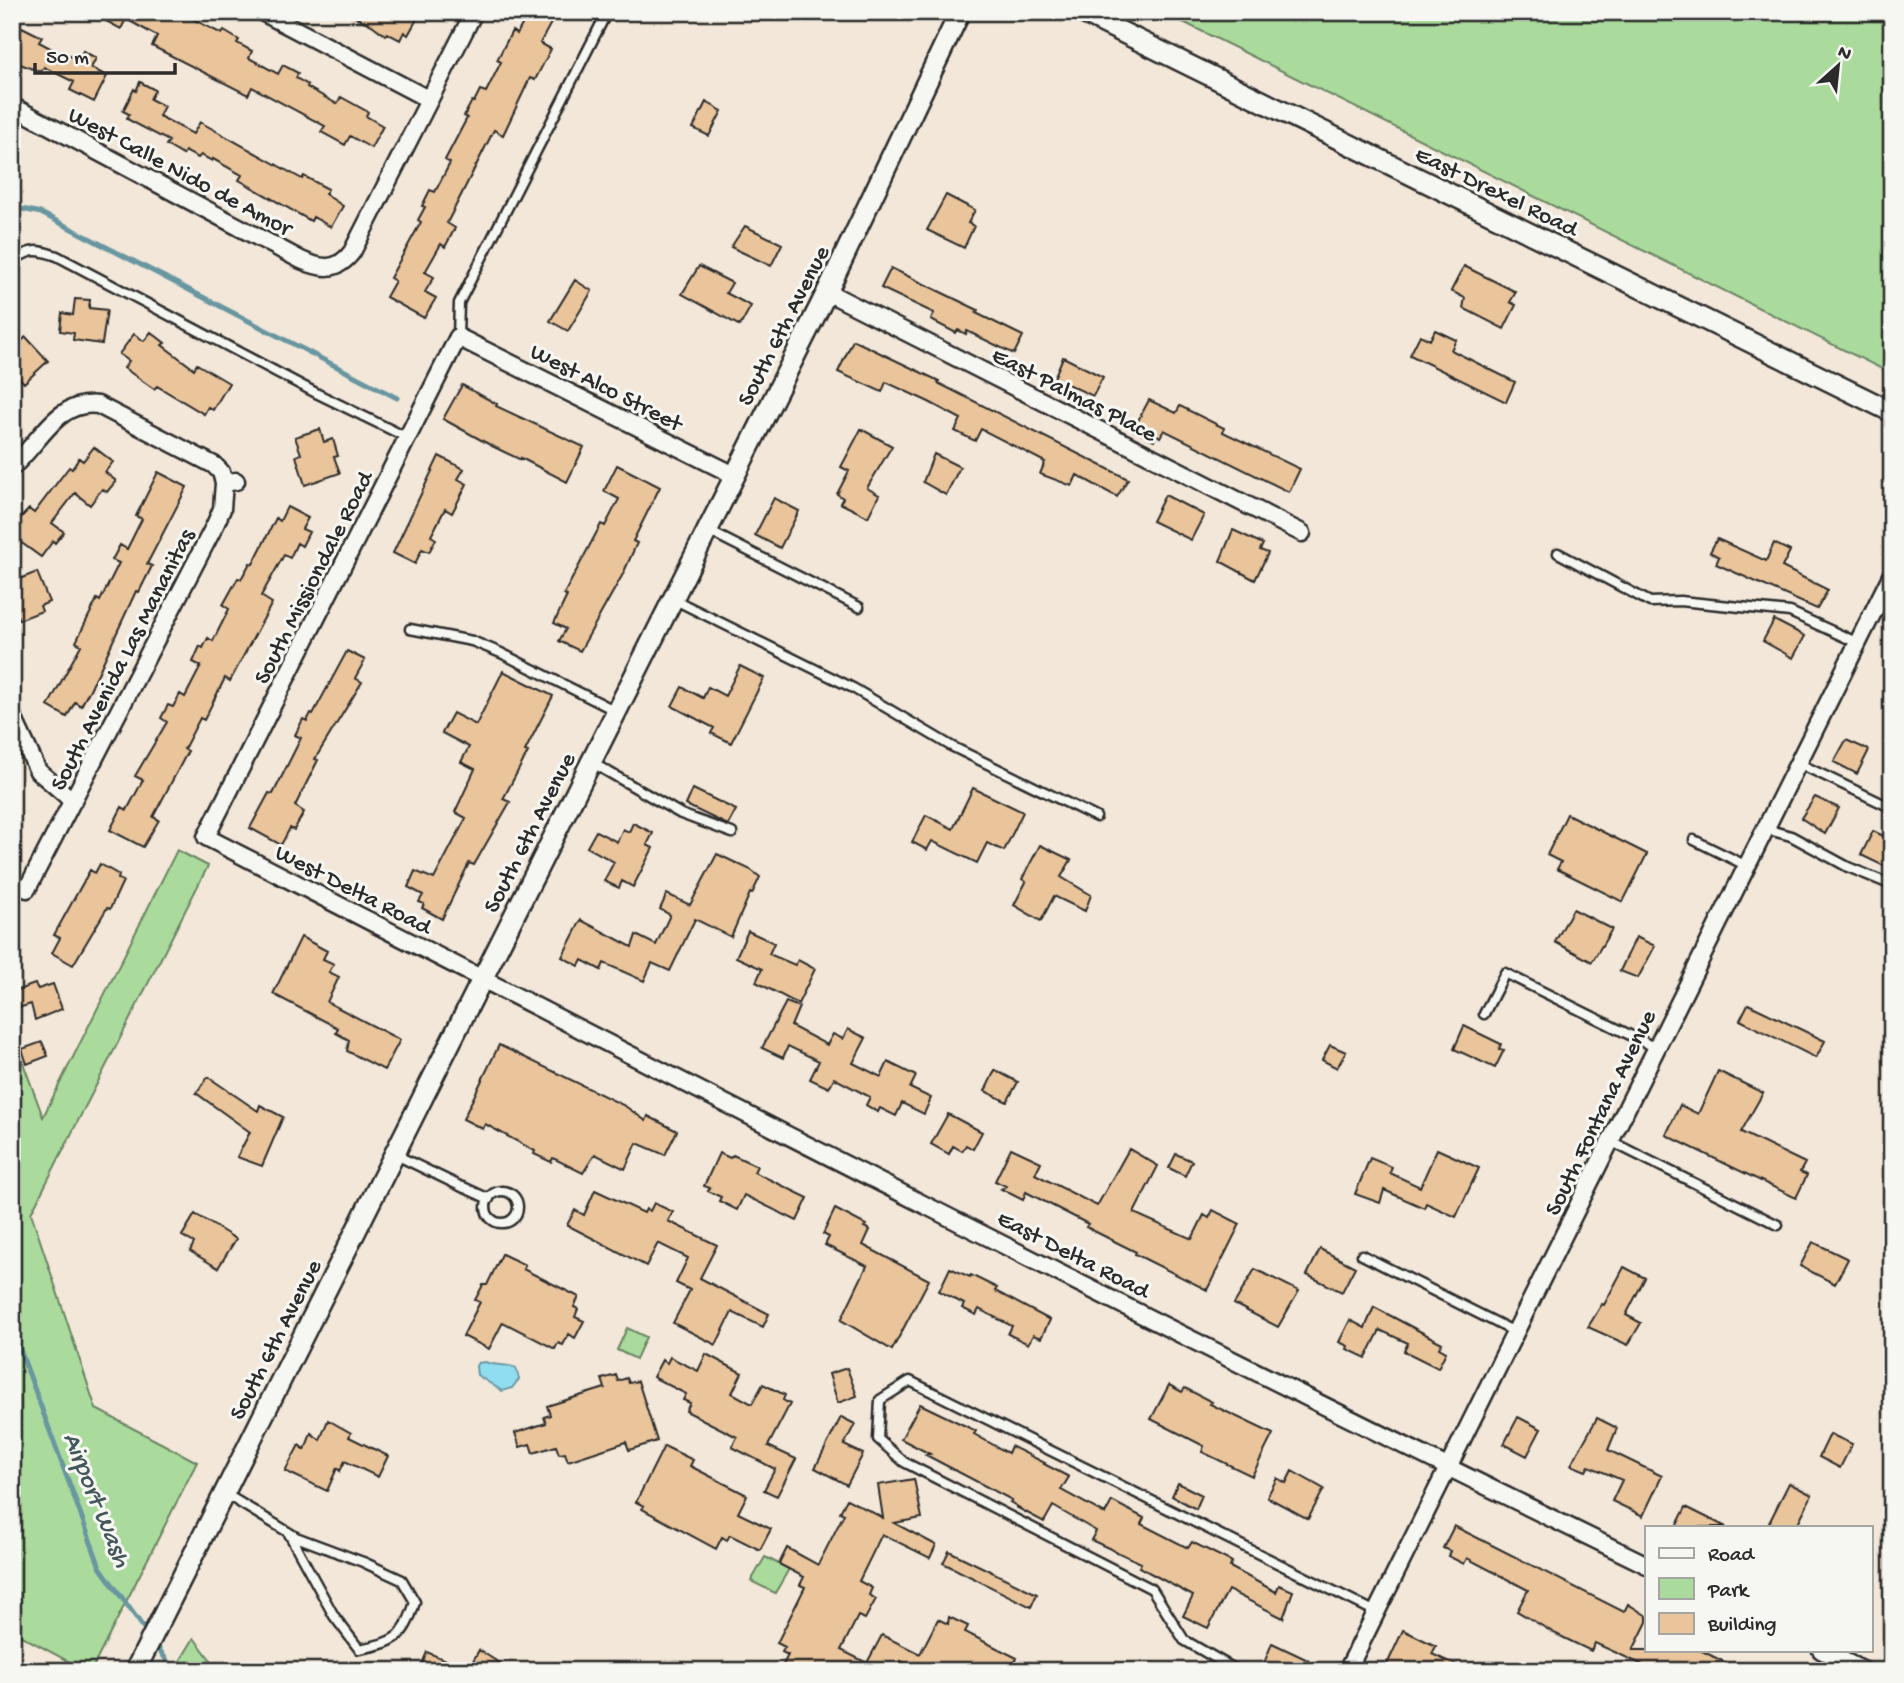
<svg xmlns="http://www.w3.org/2000/svg" width="1904" height="1683" viewBox="0 0 1904 1683" font-family="'Gochi Hand',sans-serif">
	<style>
		.green { fill: #aadb9c; stroke: #6a8364; stroke-width: 2 }
		.water { fill: #90ddf0; stroke: #6896a1; stroke-width: 2 }
		.lines { fill: none; stroke-linecap: round; stroke-linejoin: round }
		.stream { stroke: #6896a1; stroke-width: 5 }
		.building { fill: #eac49b; stroke: #2b2b2b; stroke-width: 2 }
		.service-casing { stroke: #2b2b2b; stroke-width: 13 }
		.minor-casing { stroke: #2b2b2b; stroke-width: 21 }
		.tertiary-casing { stroke: #2b2b2b; stroke-width: 24 }
		.service { stroke: #f6f6f2; stroke-width: 8 }
		.minor { stroke: #f6f6f2; stroke-width: 16 }
		.tertiary { stroke: #f6f6f2; stroke-width: 19 }
		.labels { text-anchor: middle; stroke-width: 6; stroke-linejoin: round; paint-order: stroke }
		.street-label { font-size: 24px; fill: #2b2b2b; stroke: #f6f6f2 }
		.water-label { font-size: 26px; font-style: italic; fill: #44585c; stroke: #f6f6f2 }
	</style>
	<rect width="100%" height="100%" fill="#f2e7d8"/>
	<filter id="ink" filterUnits="userSpaceOnUse"><feTurbulence type="fractalNoise" baseFrequency=".0143" numOctaves="2"/><feDisplacementMap in="SourceGraphic" scale="14" xChannelSelector="R" yChannelSelector="G"/><feConvolveMatrix kernelMatrix="1 2 1 2 8 2 1 2 1" color-interpolation-filters="sRGB"/></filter>
	<g filter="url(#ink)">
		<path class="green" d="M1163,12H1892V374Z
			M177,850L208,866L31,1213L96,1409L197,1462L91,1671H86L12,1631V1033L43,1117Z
			M627,1328L646,1337L636,1359L617,1350Z
			M765,1557L789,1569L775,1593L751,1581Z
			M194,1638L219,1671H174Z"/>
		<path class="water" d="M485,1362C495,1366 506,1364 516,1368L519,1379L512,1388L502,1391L477,1375L476,1366L478,1363Z"/>
		<g class="lines">
			<path class="stream" d="M12,213L22,209L41,213L397,398
				M12,1328L100,1567L148,1634
				M154,1642L174,1671"/>
		</g>
		<path class="building" d="M89,12H179L222,34L224,31L239,40L237,43L252,51L249,58L278,74L283,65L298,73L296,78L308,85L307,87L337,104L341,97L368,112L366,116L383,126L371,148L350,136L345,145L321,132L325,126L252,87L248,95L152,46L157,36L126,19L121,29Z
			M345,12H421L408,35L404,32L400,40L387,33L385,35L372,25Z
			M529,12H557L540,43L551,49L535,80L530,78L503,135L494,130L447,223L455,228L445,247L441,244L425,272L434,277L425,292L436,298L424,318L386,297L395,281L390,278L421,222L418,220L425,207L422,206L430,190L435,192L450,163L445,160L467,118L464,116L472,101L474,102L480,90L486,92L501,62L497,60L512,31L517,34Z
			M22,27L42,37L39,42L67,57L68,55L79,60L83,51L96,58L91,68L107,76L94,102L70,90L74,82L44,67L41,72L12,61V29L19,33Z
			M140,82L155,90L150,99L164,106L159,116L193,134L200,122L302,179L304,176L328,189L325,194L343,206L331,227L313,217L311,221L239,180L242,175L213,159L212,161L201,155L198,158L185,151L183,155L166,145L169,141L127,119L129,114L123,111L134,89L136,91Z
			M706,102L722,111L709,136L693,128Z
			M946,195L975,210L968,223L974,226L964,248L927,230Z
			M745,226L782,244L771,266L731,247Z
			M699,266L732,283L726,293L751,306L740,326L682,294Z
			M1464,266L1516,292L1510,302L1516,305L1504,329L1463,308L1465,298L1451,291Z
			M891,268L978,310L976,313L1023,336L1014,354L967,331L966,334L958,330L956,333L931,320L934,313L881,288Z
			M575,280L592,291L568,331L550,321Z
			M75,299L90,300L89,308L107,310L102,344L73,340L74,333L60,331L62,313L73,315Z
			M1435,330L1456,340L1451,350L1515,382L1506,402L1410,355L1420,335L1430,340Z
			M151,332L165,343L162,345L194,369L197,364L229,383L213,410L208,407L204,414L157,386L154,389L124,368L129,361L119,354L134,334L144,341Z
			M26,337L48,361L24,383L12,370V349Z
			M853,340L939,381L938,383L1128,479L1117,497L1077,475L1072,486L1040,474L1045,462L981,429L975,441L955,431L961,419L929,402L886,382L882,392L838,372Z
			M1063,357L1103,377L1093,396L1054,378Z
			M462,385L497,404L496,406L584,447L567,482L521,458V460L492,446L443,419Z
			M1149,400L1176,413L1180,406L1224,428L1223,432L1300,469L1289,492L1164,430L1160,437L1157,435L1154,440L1133,430Z
			M320,429L324,442L333,439L338,456L334,457L340,473L305,485L296,456L301,454L295,437Z
			M861,429L892,446L867,488L879,495L868,517L840,503L843,498L837,494L849,471L841,467Z
			M94,447L113,462L105,472L116,481L107,492L102,489L90,505L75,493L52,523L64,532L55,543L53,541L41,557L12,536V527L29,509L34,513L69,467L72,469L79,458L83,461Z
			M934,454L960,467L946,495L923,482Z
			M439,456L464,469L458,479L467,484L452,513L445,509L431,536L436,539L429,552L422,549L415,564L393,553Z
			M617,465L660,487L633,541L637,543L623,574L580,651L559,641L566,629L554,623L567,596L564,594L601,524L605,526L619,499L604,491Z
			M158,472L187,487L147,564L152,566L139,592L136,591L95,680L81,706L75,702L67,717L48,706L81,645L76,642L97,599L100,601L119,563L112,560L120,545L127,549L142,519L136,516Z
			M1165,495L1204,515L1191,540L1152,521Z
			M774,498L799,511L780,548L755,535Z
			M287,507L308,518L302,529L309,532L302,546L297,543L290,558L284,555L261,596L272,603L230,681L225,678L204,720L200,718L184,749L188,751L153,817L159,820L143,847L110,830L122,807L127,810L143,780L135,776L167,722L161,718L168,705L173,707L180,694L185,697L201,666L193,662L200,646L203,648L208,638L213,641L229,609L223,605L238,578L241,579L250,563L253,564L276,518L280,521Z
			M1233,530L1263,544L1260,550L1268,553L1255,580L1220,561Z
			M1717,539L1766,561L1774,543L1790,551L1782,567L1828,590L1817,609L1716,564L1719,557L1710,552Z
			M37,572L49,602L40,606L42,611L19,620L16,612L12,613V582Z
			M1774,620L1805,636L1793,658L1763,641Z
			M347,651L365,660L355,678L362,682L315,759L318,760L295,806L304,812L294,830L290,828L281,845L250,828L269,793L273,794L301,738L295,735L303,719L307,721L311,713L313,714Z
			M740,666L764,678L731,743L711,733L714,728L672,706L682,687L703,698L708,687L725,696Z
			M503,671L553,696L525,751L528,752L503,799L510,802L474,865L469,863L442,919L422,908L424,904L419,902L423,895L408,887L415,871L434,879L466,818L455,812L475,769L461,762L469,747L442,733L453,713L476,725Z
			M1846,740L1869,750L1857,774L1834,762Z
			M973,788L1023,812L1004,851L987,843L977,863L932,841L927,850L912,842L926,815L953,829Z
			M693,789L736,810L728,825L686,805Z
			M1815,797L1839,808L1825,834L1801,818Z
			M1567,814L1647,854L1623,902L1557,869L1561,862L1547,855Z
			M633,823L653,833L647,845L653,848L633,887L622,881L619,888L604,881L614,862L587,847L596,831L617,842L623,829L629,832Z
			M1873,831L1892,840V870L1861,855Z
			M1040,845L1071,860L1061,877L1091,895L1085,911L1054,896L1041,921L1014,905L1026,882L1022,879Z
			M717,854L751,870L760,877L752,894L750,893L731,937L695,919L670,971L652,963L644,981L604,963L601,970L582,960L579,966L562,957L581,920L632,947L636,935L656,945L670,915L660,909L667,894L690,905Z
			M100,864L119,875L118,879L123,881L110,909L107,908L73,965L52,953L60,938L54,935L90,870L95,873Z
			M1573,909L1612,929L1592,962L1555,942Z
			M748,931L774,943L769,954L795,965L798,960L815,969L798,1004L756,982L762,969L736,957Z
			M301,937L327,951L323,959L334,964L329,972L339,977L327,1002L400,1040L384,1070L347,1051L349,1040L336,1033L338,1028L273,994Z
			M1636,937L1655,946L1638,978L1620,971Z
			M35,984L38,989L53,984L62,1009L35,1020L31,1004L12,1010V992Z
			M786,1002L799,1007L791,1026L827,1045L833,1034L843,1039L848,1029L866,1038L853,1063L881,1077L888,1062L916,1076L910,1088L931,1098L924,1114L902,1103L896,1116L880,1108L878,1112L866,1105L870,1097L834,1078L829,1088L810,1079L819,1061L788,1046L783,1058L762,1048Z
			M1748,1004L1825,1041L1816,1058L1740,1020Z
			M1464,1026L1501,1044L1499,1049L1504,1050L1495,1068L1454,1049Z
			M42,1042L48,1056L27,1064L22,1049Z
			M499,1045L625,1106L646,1121L648,1116L677,1131L665,1155L637,1143L625,1169L595,1154L583,1173L553,1158L551,1162L534,1154L535,1151L485,1124L483,1129L463,1119Z
			M1330,1045L1346,1052L1337,1068L1322,1060Z
			M995,1070L1018,1082L1007,1102L985,1091Z
			M1718,1071L1763,1093L1741,1132L1805,1163L1800,1172L1807,1175L1796,1198L1666,1135L1680,1105L1698,1114Z
			M208,1077L258,1111L260,1105L283,1117L262,1166L237,1157L250,1132L196,1093Z
			M948,1114L982,1132L973,1149L966,1145L962,1151L953,1146L949,1154L931,1144Z
			M1011,1148L1041,1162L1035,1174L1097,1206L1129,1149L1158,1166L1134,1213L1192,1239L1204,1215L1209,1218L1213,1210L1240,1224L1207,1290L1135,1254L1136,1252L1086,1227L1088,1224L1026,1192L1023,1200L1001,1189L1006,1186L995,1181Z
			M1437,1149L1479,1168L1456,1217L1426,1203L1424,1208L1384,1190L1380,1203L1355,1194L1370,1158L1392,1167L1390,1173L1420,1187Z
			M719,1153L730,1158L733,1155L757,1166L754,1172L808,1198L797,1221L744,1195L737,1210L719,1201L721,1197L708,1191L710,1188L704,1186Z
			M1176,1154L1192,1161L1185,1176L1169,1168Z
			M595,1190L644,1213L646,1209L650,1211L654,1203L673,1212L668,1221L717,1245L700,1278L769,1314L763,1327L732,1312L716,1345L673,1323L690,1290L676,1283L688,1258L658,1243L646,1266L567,1225L575,1210L584,1215Z
			M835,1209L866,1225L864,1227L870,1230L863,1245L929,1280L892,1350L841,1320L867,1266L825,1245L829,1237L823,1234Z
			M195,1214L236,1239L218,1268L190,1251L194,1243L182,1236Z
			M1813,1242L1848,1259L1835,1284L1800,1266Z
			M1320,1249L1355,1267L1342,1292L1307,1275Z
			M502,1254L525,1265L523,1269L579,1297L574,1307L578,1309L575,1317L584,1321L575,1338L569,1334L563,1345L558,1343L555,1349L503,1322L489,1349L463,1336L480,1302L475,1300L483,1285H487Z
			M1624,1267L1645,1278L1626,1315L1641,1323L1628,1345L1588,1327L1602,1304L1604,1305Z
			M950,1268L970,1277L971,1275L997,1288L995,1291L1050,1320L1041,1338L1033,1335L1028,1344L1008,1334L1012,1326L979,1309L976,1315L962,1308L964,1304L939,1291Z
			M1255,1269L1299,1291L1278,1327L1234,1304Z
			M1374,1307L1442,1343L1439,1348L1446,1352L1438,1368L1404,1351L1408,1343L1380,1330L1366,1358L1347,1349L1348,1346L1339,1342L1350,1320L1365,1328Z
			M706,1354L742,1373L732,1393L752,1404L763,1384L785,1395L783,1400L790,1404L768,1446L796,1459L777,1496L764,1490L775,1469L732,1447L737,1437L686,1411L690,1403L683,1400L686,1394L653,1377L662,1360L667,1363L670,1357L698,1371Z
			M847,1368L857,1396L838,1403L829,1374Z
			M616,1375L618,1381L627,1378L629,1383L638,1381L657,1441L629,1450L626,1442L568,1461L565,1453L559,1454L556,1446L533,1453L530,1444L520,1447L515,1433L546,1423L544,1417L550,1415L547,1406L605,1388L602,1379Z
			M1169,1385L1182,1392L1185,1388L1212,1402L1210,1404L1273,1434L1252,1476L1202,1452L1204,1446L1151,1419Z
			M920,1404L976,1431L974,1434L1008,1453L1011,1446L1045,1463L1044,1464L1069,1477L1061,1490L1105,1514L1112,1501L1144,1518L1141,1524L1188,1548L1192,1542L1232,1562L1230,1567L1276,1592L1279,1585L1293,1591L1283,1618L1228,1590L1208,1628L1183,1616L1193,1596L1139,1567L1141,1563L1091,1540L1096,1531L1053,1506L1044,1522L1016,1507H1018L1010,1502L1012,1500L926,1455L930,1454L901,1439Z
			M841,1417L855,1424L844,1445L863,1454L847,1485L815,1468Z
			M1518,1417L1541,1429L1527,1456L1504,1444Z
			M1597,1418L1617,1428L1608,1450L1662,1476L1643,1516L1612,1501L1622,1480L1589,1466L1586,1471L1571,1465Z
			M328,1420L351,1433L349,1437L388,1456L378,1477L345,1461L340,1471L337,1468L327,1491L285,1471L299,1445L305,1450L311,1433L320,1440Z
			M1830,1434L1852,1444L1840,1468L1819,1457Z
			M664,1446L693,1460L690,1466L747,1495L738,1513L771,1529L760,1550L730,1535L727,1540L722,1537L716,1549L642,1509L644,1506L636,1502Z
			M1292,1471L1324,1489L1308,1519L1267,1497L1277,1478L1286,1483Z
			M914,1479L922,1518L894,1523L936,1545L930,1558L882,1534L859,1581L872,1588L869,1595L876,1599L865,1619L858,1616L841,1650L867,1663L882,1635L920,1654L938,1619L948,1624L949,1617L968,1626L965,1632L1017,1658L1011,1671H919L901,1661L896,1671H827L816,1665L813,1671H780L788,1655L782,1652L785,1647L777,1643L805,1587L800,1585L804,1577L779,1564L787,1548L818,1565L844,1514L840,1512L847,1499L883,1518L878,1485Z
			M1178,1483L1202,1495L1196,1509L1172,1496Z
			M1789,1483L1812,1495L1796,1527H1767Z
			M1686,1507L1726,1527H1676Z
			M1454,1526L1624,1612L1628,1604L1647,1616V1622L1633,1650H1700L1743,1671H1640L1643,1665L1595,1643L1591,1651L1556,1634L1517,1611L1528,1590L1467,1558L1464,1564L1448,1556L1450,1551L1443,1548Z
			M949,1551L1037,1594L1031,1607L943,1563Z
			M1403,1630L1436,1646L1432,1654L1469,1671H1384Z
			M1272,1643L1308,1660L1303,1671H1261Z
			M479,1650L512,1671H419L427,1652L468,1670Z"/>
		<g class="lines">
			<defs>
				<path id="service" d="M12,262C30,248 37,249 57,256L318,394L408,438
					M458,337L459,303L607,12
					M707,530L859,607
					M1558,553L1650,602L1680,601L1790,612L1858,643
					M673,599L853,688L951,746L1096,817
					M410,629L472,641L501,653L616,711
					M591,762L681,814L732,833
					M1798,763L1892,808
					M1765,829L1791,836L1848,867L1892,885
					M1694,840L1747,866
					M1484,1014L1505,973L1656,1048
					M1610,1141L1778,1225
					M394,1154L464,1188
					M463,1187L489,1199
					M486 1207a16 16 0 1 1 32 0a16 16 0 1 1-32 0Z
					M1362,1255L1515,1332
					M224,1493L288,1532L296,1537L363,1562L402,1580L415,1602C404,1639 395,1642 359,1649L334,1616L288,1532
					M1238,1671L1184,1640L1152,1589L904,1462L878,1439L880,1400L910,1381L1376,1612"/>
				<path id="minor" d="M262,12L428,99
					M12,106L301,260C321,269 337,272 352,252L474,12
					M827,292L1302,533
					M12,467C40,443 56,400 98,405L214,465L221,472L224,483L236,481
					M734,475L458,337L206,837C684,1083 1163,1329 1647,1565
					M12,715L38,771L73,801
					M27,889L215,525L222,509L224,483
					M1821,1650L1864,1671
					M1347,1671L1892,574"/>
				<path id="tertiary" d="M1081,12L1892,412
					M135,1671L827,292L960,12"/>
			</defs>
			<use href="#service" class="service-casing"/>
			<use href="#minor" class="minor-casing"/>
			<use href="#tertiary" class="tertiary-casing"/>
			<use href="#service" class="service"/>
			<use href="#minor" class="minor"/>
			<use href="#tertiary" class="tertiary"/>
		</g>
	</g>
	<g class="labels">
		<g class="street-label">
			<text transform="translate(181 170) rotate(28)" y="8">West Calle Nido de Amor</text>
			<text transform="translate(1497 190) rotate(26)" y="8">East Drexel Road</text>
			<text transform="translate(782 325) rotate(-63)" y="8">South 6th Avenue</text>
			<text transform="translate(607 386) rotate(27)" y="8">West Alco Street</text>
			<text transform="translate(1075 393) rotate(27)" y="8">East Palmas Place</text>
			<text transform="translate(312 577) rotate(-63)" y="8">South Missiondale Road</text>
			<text transform="translate(121 659) rotate(-63)" y="8">South Avenida Las Mananitas</text>
			<text transform="translate(528 832) rotate(-63)" y="8">South 6th Avenue</text>
			<text transform="translate(354 888) rotate(27)" y="8">West Delta Road</text>
			<text transform="translate(1599 1112) rotate(-64)" y="8">South Fontana Avenue</text>
			<text transform="translate(1074 1253) rotate(27)" y="8">East Delta Road</text>
			<text transform="translate(274 1339) rotate(-63)" y="8">South 6th Avenue</text>
		</g>
		<g class="water-label">
			<text transform="translate(99 1499) rotate(68)" y="9">Airport Wash</text>
		</g>
	</g>
	<rect width="1904" height="1683" fill="none" stroke="#f6f6f2" stroke-width="42"/>
	<rect x="21" y="21" width="1862" height="1641" fill="none" stroke="#2b2b2b" stroke-width="2.5" filter="url(#ink)"/>
	<rect x="1645" y="1526" width="228" height="126" fill="#f6f6f2" stroke="#a5a5a2" stroke-width="2"/>
	<rect x="1659" y="1548" width="35" height="10" fill="#f6f6f2" stroke="#a5a5a2" stroke-width="2"/>
	<text x="1708" y="1560" font-size="21" fill="#2b2b2b">Road</text>
	<rect x="1659" y="1578" width="35" height="21" fill="#aadb9c" stroke="#a5a5a2" stroke-width="2"/>
	<text x="1708" y="1596" font-size="21" fill="#2b2b2b">Park</text>
	<rect x="1659" y="1613" width="35" height="21" fill="#eac49b" stroke="#a5a5a2" stroke-width="2"/>
	<text x="1708" y="1630" font-size="21" fill="#2b2b2b">Building</text>
	<g transform="translate(1838 66) rotate(27)" stroke="#f6f6f2" stroke-width="5" paint-order="stroke">
	<path d="M0-5L12 26L0 18L-12 26Z" fill="#2b2b2b"/>
	<text y="-10" font-size="19" font-weight="bold" text-anchor="middle" fill="#2b2b2b">N</text>
	</g>
	<path d="M35 63v10h140v-10" fill="none" stroke="#2b2b2b" stroke-width="3.5"/>
	<text x="46" y="63" font-size="21" fill="#2b2b2b" stroke="#f6f6f2" stroke-width="5" paint-order="stroke">50 m</text>
</svg>
